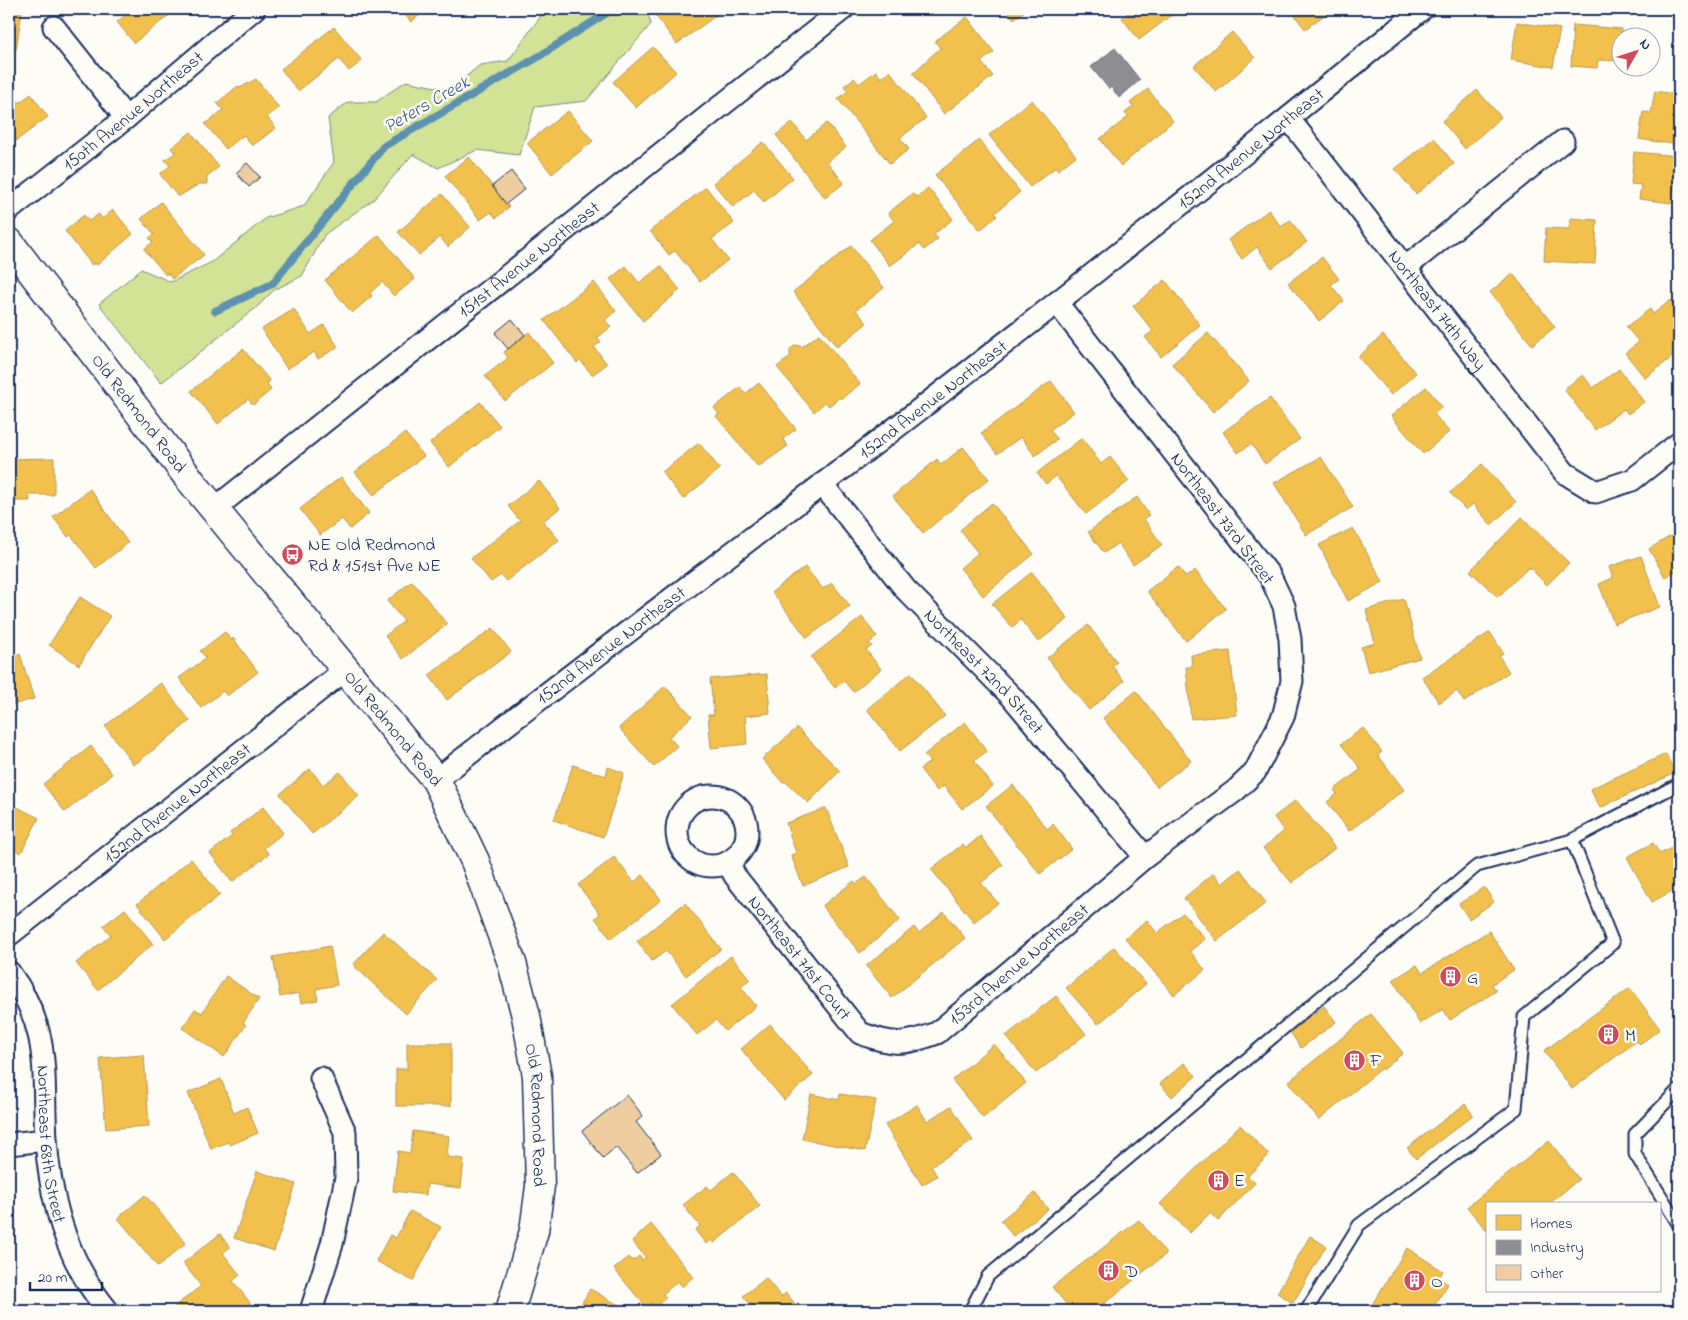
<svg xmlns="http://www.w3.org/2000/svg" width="1688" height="1320" viewBox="0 0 1688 1320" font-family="'Indie Flower',sans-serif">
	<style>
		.green { fill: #d2e296; stroke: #76887a }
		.homes { fill: #f2c14e; stroke: #b29553 }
		.industry { fill: #8d8d92; stroke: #6b7182 }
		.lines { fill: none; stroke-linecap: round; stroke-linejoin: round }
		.stream { stroke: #5c91b1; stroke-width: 8 }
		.building { fill: #eecea0; stroke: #1b2f5e }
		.service-casing { stroke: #1b2f5e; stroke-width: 15 }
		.minor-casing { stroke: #1b2f5e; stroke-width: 25 }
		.secondary-casing { stroke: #1b2f5e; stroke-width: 31 }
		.service { stroke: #fdfcf7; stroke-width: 11 }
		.minor { stroke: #fdfcf7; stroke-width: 21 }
		.secondary { stroke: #fdfcf7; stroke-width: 28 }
		.labels { text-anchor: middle; stroke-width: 5; stroke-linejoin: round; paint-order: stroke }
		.street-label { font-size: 18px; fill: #1b2f5e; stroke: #fdfcf7 }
		.poi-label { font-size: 18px; fill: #1b2f5e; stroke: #fdfcf7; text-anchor: start }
		.water-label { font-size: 19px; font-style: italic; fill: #365880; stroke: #fdfcf7 }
	</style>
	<rect width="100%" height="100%" fill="#fdfcf7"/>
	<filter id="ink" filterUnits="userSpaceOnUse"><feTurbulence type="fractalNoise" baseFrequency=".02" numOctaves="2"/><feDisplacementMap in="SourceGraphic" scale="10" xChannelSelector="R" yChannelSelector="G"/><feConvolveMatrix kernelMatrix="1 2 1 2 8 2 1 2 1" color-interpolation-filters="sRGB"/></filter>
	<g filter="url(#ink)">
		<path class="green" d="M546,9H646L651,24L586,101L535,107L519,155L477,150L438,168L413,154L374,199L325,234L302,276L274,290L257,307L161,383L99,304L141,269L171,282L212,262L266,218L304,206L334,162L328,118L348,102H376L406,81L450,90L480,65L508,61Z"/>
		<path class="homes" d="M9,9L22,11L16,50L11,49L9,60Z
			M130,9H177L134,43L117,22L132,10Z
			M400,9H427L411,22Z
			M658,9H714L718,14L677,44L653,12Z
			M1006,9H1027L1014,19Z
			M1133,9H1180L1139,40L1122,18Z
			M1290,9H1324L1327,13L1305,29Z
			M967,17L994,52L981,62L993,76L944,114L913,73L940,48L935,41Z
			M1517,22L1560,29L1553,67L1511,60Z
			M1573,25L1622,29L1620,61L1598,60L1597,68L1571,66Z
			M334,27L362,61L349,71L339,59L298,91L281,69Z
			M1232,32L1255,58L1216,92L1194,66Z
			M653,47L676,72L636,108L613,82Z
			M876,71L881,78L890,71L926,118L900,138L909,149L890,164L838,99L848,91L844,86L854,78L859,84Z
			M256,79L279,108L267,117L276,128L252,146L244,135L226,149L205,124L223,110L217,103L238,86L240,88Z
			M1148,89L1173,121L1121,166L1100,139L1128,117L1125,113L1133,107L1130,103Z
			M1477,90L1501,117L1465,149L1442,121Z
			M1655,91L1679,95V145L1639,139L1643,112L1651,113Z
			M13,94L19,103L31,94L48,117L9,146V97Z
			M1032,100L1076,156L1058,170L1056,167L1030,187L989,135Z
			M568,111L593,141L552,174L527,143Z
			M792,122L806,140L827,123L846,147L827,162L844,183L825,198L776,135Z
			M191,132L219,167L207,176V184H199L178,197L160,174L170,166L165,160L175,153L171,148Z
			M1434,138L1454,164L1416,194L1395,169Z
			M979,140L1020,192L995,213L997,216L980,230L935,175Z
			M763,142L793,178L764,202L754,190L733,207L713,183Z
			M1634,152L1678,156L1672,203L1639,199L1641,185L1631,184Z
			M469,157L509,207L496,218L491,212L480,220L445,176Z
			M706,187L734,223L712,239L728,260L700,282L675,251L669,255L650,231Z
			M928,188L953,219L934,234L938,239L924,250L919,244L890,266L870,240L894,221L888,213L912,194L917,197Z
			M442,194L470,227L448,247L440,237L419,255L398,232Z
			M161,202L204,255L172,279L168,273L166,275L144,249L153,242L149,238L154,234L141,219Z
			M113,210L133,234L97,265L95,263L92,265L65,231L84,215L89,221L99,214L102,219Z
			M1269,210L1281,227L1290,220L1307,242L1272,268L1257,247L1242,259L1228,240Z
			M1570,218L1597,220L1595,264L1544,261L1546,228L1569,229Z
			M379,235L415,279L394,296L382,282L370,293L372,296L352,313L325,280Z
			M851,246L884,288L856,310L867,323L837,347L793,292Z
			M1322,257L1339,279L1331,285L1344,301L1319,321L1288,283Z
			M626,266L639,283L661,266L680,290L643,321L610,279Z
			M1513,274L1555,327L1532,345L1490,292Z
			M1165,280L1200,325L1161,357L1145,337L1153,331L1133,306Z
			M594,282L616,311L605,320L611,327L597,338L601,342L594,347L607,364L592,375L580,360L577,363L544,320Z
			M1671,300L1679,311V352L1645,378L1625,353L1639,342L1626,327L1650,309L1653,314Z
			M294,309L310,334L324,325L338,347L318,359L314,352L287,369L262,329Z
			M529,332L553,363L505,401L485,376L508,358L504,352Z
			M1208,333L1249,381L1213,412L1172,364Z
			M819,334L860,384L841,399L840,397L829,406L825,402L814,412L777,367L790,357V349L796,345L802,347Z
			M1383,335L1416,373L1391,395L1358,357Z
			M243,349L270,381L267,384L271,390L253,405L248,399L218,424L191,391Z
			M1619,369L1644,402L1628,414L1624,409L1595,430L1564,389L1583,375L1593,388Z
			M1051,381L1074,412L1050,430L1057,439L1035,456L1021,437L997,454L981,433Z
			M759,383L796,429L783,439L788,446L758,467L716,416L719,414L714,408L740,387L745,394Z
			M1426,387L1442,407L1434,414L1449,432L1423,454L1391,416Z
			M1270,398L1300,439L1265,464L1251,444L1238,453L1223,432Z
			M480,402L500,426L449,467L430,443Z
			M405,433L424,456L374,495L355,472Z
			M1082,438L1101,464L1110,457L1129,481L1086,514L1056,476L1046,484L1037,473Z
			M699,443L720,469L683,499L662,472Z
			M963,447L989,479L923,533L893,496L937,459L941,465Z
			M1321,457L1353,507L1306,535L1274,483Z
			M54,458V495H29L30,501H10L9,507V459Z
			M1482,464L1516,502L1491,525L1473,504L1466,510L1450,493Z
			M341,477L369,513L350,529L342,519L320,535L300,509Z
			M539,481L560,508L543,521L559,540L506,581L501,575L491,582L471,558L520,521L508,506Z
			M90,489L128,543L96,568L71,535L68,537L53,517Z
			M1137,497L1149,515L1144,519L1162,545L1133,565L1118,543L1104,553L1088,532Z
			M992,503L1034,554L983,596L960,568L978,553L960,530Z
			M1522,517L1569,563L1547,585L1529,567L1498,597L1470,571Z
			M1353,528L1383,582L1348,601L1319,545Z
			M1679,531V569L1665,577L1649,549Z
			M1641,556L1660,607L1614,624L1599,584L1613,578L1609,567Z
			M805,567L823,589L832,583L850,606L807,638L772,592Z
			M1178,567L1186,577L1195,570L1226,609L1186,641L1147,591Z
			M1032,572L1068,619L1038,642L1021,620L1012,627L992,604Z
			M412,581L447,624L403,659L385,636L404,621L387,601Z
			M80,597L110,616L79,665L49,645Z
			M1404,599L1420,658L1368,672L1361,647L1375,643L1366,610Z
			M862,617L877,637L869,643L872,646L866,650L881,669L853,692L844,681L835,688L811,657Z
			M1088,625L1117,662L1112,666L1124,681L1089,710L1047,658Z
			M493,628L511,652L447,700L429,675Z
			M225,632L231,640L233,638L258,672L227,696L223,691L201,708L179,678L206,658L200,651Z
			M1490,632L1503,653L1499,656L1509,672L1464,702L1457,691L1439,703L1422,677Z
			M1230,651L1237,715L1191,719L1186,667H1192L1191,655Z
			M20,654L34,699L9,706V658Z
			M911,673L945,716L900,751L867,709Z
			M767,674L770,713L745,716L747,744L711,748L708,715H714L710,679Z
			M161,683L190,721L134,765L105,726Z
			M665,686L692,716L669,737L677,746L654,767L619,728Z
			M1136,691L1191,761L1157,787L1103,718Z
			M965,722L987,751L974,761L993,786L962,809L944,786L937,791L920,769L930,762L924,755Z
			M797,728L840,771L808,803L785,781L783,783L762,759Z
			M1363,728L1382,752L1378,755L1404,790L1349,831L1327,802L1337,794L1334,790L1361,769L1341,744Z
			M91,746L112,774L65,812L43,784Z
			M1666,754L1675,773L1600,808L1590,789Z
			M573,765L606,776L608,767L624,773L603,837L554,820Z
			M310,769L323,785L340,772L359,796L312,834L280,794Z
			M1013,785L1047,829L1053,824L1072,849L1040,874L986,806Z
			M1296,800L1335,848L1292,883L1263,848L1284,831L1274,817Z
			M9,803L39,818L21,853L9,847Z
			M263,807L283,833L264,848L269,854L232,882L210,853L232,836L230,833Z
			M826,808L849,867L803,886L791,855L796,853L786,823Z
			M980,836L1003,865L981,883L998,903L974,922L931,869L963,844L966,848Z
			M1653,843L1660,854L1679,844V895L1676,889L1652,902L1627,857Z
			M614,857L634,882L643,875L661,900L611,939L595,918L600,914L578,885Z
			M191,859L220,895L165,939L137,904Z
			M1240,869L1266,903L1217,941L1184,898L1214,873L1222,884Z
			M866,877L900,920L860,953L822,906L854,881L856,884Z
			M1484,887L1494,902L1469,919L1459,904Z
			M685,903L721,949L686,976L666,951L652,961L637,941Z
			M125,909L153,944L98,990L76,963L111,935L103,926Z
			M944,912L965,938L892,998L866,966L914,927L919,933Z
			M1183,913L1205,939L1190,951L1205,970L1174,995L1125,938L1147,920L1157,933Z
			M1489,931L1514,970L1492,984L1496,991L1450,1020L1443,1009L1420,1024L1393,980L1417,965L1422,973Z
			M383,932L437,980L406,1014L353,965Z
			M330,946L337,985L316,989L318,1000L301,1003L299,993L280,997L273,957Z
			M1114,947L1146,984L1098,1024L1066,988Z
			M731,956L750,979L741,987L756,1006L725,1031L716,1020L697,1035L672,1004Z
			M226,976L259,999L243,1023L246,1025L224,1057L182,1028L195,1009L202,1013Z
			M1630,988L1660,1029L1640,1044L1637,1041L1572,1089L1544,1051Z
			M1056,996L1086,1034L1036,1073L1006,1036Z
			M1324,1006L1336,1022L1301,1048L1290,1032Z
			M1371,1014L1403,1053L1383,1070L1382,1068L1319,1120L1288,1082Z
			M770,1024L813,1075L784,1100L741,1049Z
			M407,1043H451V1106H396V1069H407Z
			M994,1044L1026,1083L983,1118L952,1080Z
			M144,1055L149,1126L106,1129L100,1058Z
			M1184,1063L1196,1076L1172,1097L1160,1084Z
			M221,1079L234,1113L247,1107L258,1133L230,1145L228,1142L211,1149L188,1093Z
			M811,1094L839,1100L840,1094L876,1100L865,1151L802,1139Z
			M1465,1104L1473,1115L1416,1159L1407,1148Z
			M917,1105L927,1121L951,1106L973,1141L931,1166L937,1176L922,1185L885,1125Z
			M1240,1125L1269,1155L1248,1176L1255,1183L1218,1221L1210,1213L1190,1233L1160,1204Z
			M413,1131L449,1136L447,1157L464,1159L461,1188L427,1184L426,1195L393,1191L398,1151L410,1153Z
			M1549,1141L1579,1179L1549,1204H1487V1231L1467,1207Z
			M257,1171L296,1184L274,1251L234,1238Z
			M733,1172L760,1206L714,1243L712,1240L706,1244L695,1230L700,1226L683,1205L707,1186L711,1190Z
			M1035,1193L1048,1209L1013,1236L1001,1220Z
			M145,1195L186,1243L158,1267L118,1218Z
			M410,1211L441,1227L413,1281L376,1261L390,1235L396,1238Z
			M1139,1220L1166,1254L1095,1311H1072L1052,1287Z
			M651,1224L693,1277L682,1287L678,1281L663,1294L666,1298L655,1307L651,1303L646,1307L614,1269L629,1257L633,1261L639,1256L642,1260L646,1258L632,1241Z
			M220,1234L230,1247L223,1253L240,1275L233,1281L251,1304L241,1311H179L175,1306L201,1286L183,1263Z
			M1310,1236L1326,1246L1293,1303L1277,1293Z
			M1407,1248L1443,1271L1439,1278L1448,1284L1431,1311H1368Z
			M766,1278L781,1297L786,1293L801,1311H756L743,1296Z
			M590,1289L629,1311H577Z
			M375,1304L397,1311H372Z"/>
		<path class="industry" d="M1115,48L1140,80L1119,98L1111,87L1109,89L1091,67Z"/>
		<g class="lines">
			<path class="stream" d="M215,311L272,284L384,146L538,57L613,9"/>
		</g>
		<path class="building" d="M247,163L260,177L249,187L236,173Z
			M511,171L525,189L506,204L492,186Z
			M512,319L525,335L508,349L495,333Z
			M627,1095L643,1116L636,1122L661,1154L637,1173L616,1147L603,1158L582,1131Z"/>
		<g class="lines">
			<defs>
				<path id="service" d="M1679,1089L1635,1134V1154L1679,1225
					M970,1311L988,1276L1477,866L1572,840L1679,784
					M1306,1311L1359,1225L1516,1109L1524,1017L1613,943L1572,840"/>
				<g id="minor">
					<path d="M54,27L126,118"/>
					<path id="s1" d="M1289,119L1565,473L1596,492L1632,480L1679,443"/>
					<path id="s2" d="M9,210L126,118L254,9"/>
					<path d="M1405,268L1563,141"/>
					<path id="s3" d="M822,484L906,590L1012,697L1145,857"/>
					<path id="s4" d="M214,509L843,9"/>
					<path id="s5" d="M436,780C562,680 692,584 820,486C1024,330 1224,172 1422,9"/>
					<circle cx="712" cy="831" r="35"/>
					<path id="s6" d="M728,863L735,876L860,1033C893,1046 905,1045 937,1033L1145,857L1235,791L1255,772L1283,717L1292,681L1290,639L1284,606L1270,576L1057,303"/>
					<path id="s7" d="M9,935L345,670"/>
					<path id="s8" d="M9,972C52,1030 42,1072 46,1139C50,1201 68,1263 108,1311"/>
					<path d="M9,1144L46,1140"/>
					<path d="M311,1311L332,1244L346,1178L345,1132L321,1078"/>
				</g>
				<g id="secondary">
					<path id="s9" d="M9,242L191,481L436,780L475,861L512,963L526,1016L537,1076L540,1186L534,1231L510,1311"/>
				</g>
			</defs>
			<use href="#service" class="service-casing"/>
			<use href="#minor" class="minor-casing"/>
			<use href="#secondary" class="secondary-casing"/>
			<use href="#service" class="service"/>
			<use href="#minor" class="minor"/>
			<use href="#secondary" class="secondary"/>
		</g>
	</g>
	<defs>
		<symbol id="bus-disc" viewBox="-11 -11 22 22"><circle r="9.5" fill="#d1495b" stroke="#fdfcf7"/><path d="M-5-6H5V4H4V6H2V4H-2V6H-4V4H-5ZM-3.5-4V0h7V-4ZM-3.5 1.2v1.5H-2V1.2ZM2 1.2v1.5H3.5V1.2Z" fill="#fff"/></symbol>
		<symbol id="building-disc" viewBox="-11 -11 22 22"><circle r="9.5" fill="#d1495b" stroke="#fdfcf7"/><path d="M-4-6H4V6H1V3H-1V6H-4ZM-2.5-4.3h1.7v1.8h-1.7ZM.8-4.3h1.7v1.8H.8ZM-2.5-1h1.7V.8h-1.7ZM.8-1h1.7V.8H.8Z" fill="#fff"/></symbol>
	</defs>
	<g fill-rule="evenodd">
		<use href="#bus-disc" x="280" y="542" width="25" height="25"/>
		<use href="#building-disc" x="1438" y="964" width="25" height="25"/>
		<use href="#building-disc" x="1596" y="1022" width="25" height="25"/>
		<use href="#building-disc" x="1342" y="1048" width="25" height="25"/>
		<use href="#building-disc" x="1206" y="1168" width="25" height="25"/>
		<use href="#building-disc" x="1096" y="1258" width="25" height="25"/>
		<use href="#building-disc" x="1402" y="1268" width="25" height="25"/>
	</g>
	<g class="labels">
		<g class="street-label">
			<text dy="6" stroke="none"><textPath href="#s2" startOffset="159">150th Avenue Northeast</textPath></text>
			<text dy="6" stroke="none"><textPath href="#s5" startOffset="1031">152nd Avenue Northeast</textPath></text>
			<text dy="6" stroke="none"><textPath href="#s4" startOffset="402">151st Avenue Northeast</textPath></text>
			<text dy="6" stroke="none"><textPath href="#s1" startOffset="242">Northeast 74th Way</textPath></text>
			<text dy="6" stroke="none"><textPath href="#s5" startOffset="626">152nd Avenue Northeast</textPath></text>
			<text dy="6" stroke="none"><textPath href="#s9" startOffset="215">Old Redmond Road</textPath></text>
			<text transform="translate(1223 518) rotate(53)" y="6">Northeast 73rd Street</text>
			<text dy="6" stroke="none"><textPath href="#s5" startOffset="221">152nd Avenue Northeast</textPath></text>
			<text dy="6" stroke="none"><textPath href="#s3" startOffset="248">Northeast 72nd Street</textPath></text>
			<text dy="6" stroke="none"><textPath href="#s9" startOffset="620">Old Redmond Road</textPath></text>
			<text dy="6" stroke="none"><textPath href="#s7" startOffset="214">152nd Avenue Northeast</textPath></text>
			<text dy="6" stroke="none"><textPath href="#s6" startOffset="119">Northeast 71st Court</textPath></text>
			<text dy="6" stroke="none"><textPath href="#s6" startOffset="402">153rd Avenue Northeast</textPath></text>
			<text dy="6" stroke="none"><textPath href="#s9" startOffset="1040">Old Redmond Road</textPath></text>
			<text dy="6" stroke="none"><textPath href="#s8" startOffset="180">Northeast 68th Street</textPath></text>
		</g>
		<g class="poi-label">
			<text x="308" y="550">NE Old Redmond<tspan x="308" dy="21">Rd &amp; 151st Ave NE</tspan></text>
			<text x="1467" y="983">G</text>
			<text x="1625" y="1041">M</text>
			<text x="1370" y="1066">F</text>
			<text x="1234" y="1186">E</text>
			<text x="1125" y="1277">D</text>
			<text x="1431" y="1287">O</text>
		</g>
		<g class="water-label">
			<text transform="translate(426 103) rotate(-30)" y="7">Peters Creek</text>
		</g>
	</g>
	<rect width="1688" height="1320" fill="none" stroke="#fdfcf7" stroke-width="30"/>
	<rect x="15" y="15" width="1658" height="1290" fill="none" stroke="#1b2f5e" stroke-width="2" filter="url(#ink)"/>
	<rect x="1486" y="1202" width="175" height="90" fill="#fdfcf7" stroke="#a3aaba"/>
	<rect x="1496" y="1215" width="25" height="15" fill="#f2c14e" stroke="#a3aaba"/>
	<text x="1530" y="1228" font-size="15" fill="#1b2f5e">Homes</text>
	<rect x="1496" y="1240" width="25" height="15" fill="#8d8d92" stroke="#a3aaba"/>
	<text x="1530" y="1252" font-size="15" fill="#1b2f5e">Industry</text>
	<rect x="1496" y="1265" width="25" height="15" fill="#eecea0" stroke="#a3aaba"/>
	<text x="1530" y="1278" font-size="15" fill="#1b2f5e">Other</text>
	<g transform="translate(1636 52) rotate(51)"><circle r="24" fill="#fdfcf7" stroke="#a3aaba"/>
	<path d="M0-4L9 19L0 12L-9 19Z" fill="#d1495b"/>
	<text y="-8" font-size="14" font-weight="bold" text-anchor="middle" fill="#1b2f5e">N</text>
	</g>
	<path d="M30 1282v8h72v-8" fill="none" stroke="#1b2f5e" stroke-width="2.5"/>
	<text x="38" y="1282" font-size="15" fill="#1b2f5e" stroke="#fdfcf7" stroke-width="4" paint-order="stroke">20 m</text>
</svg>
